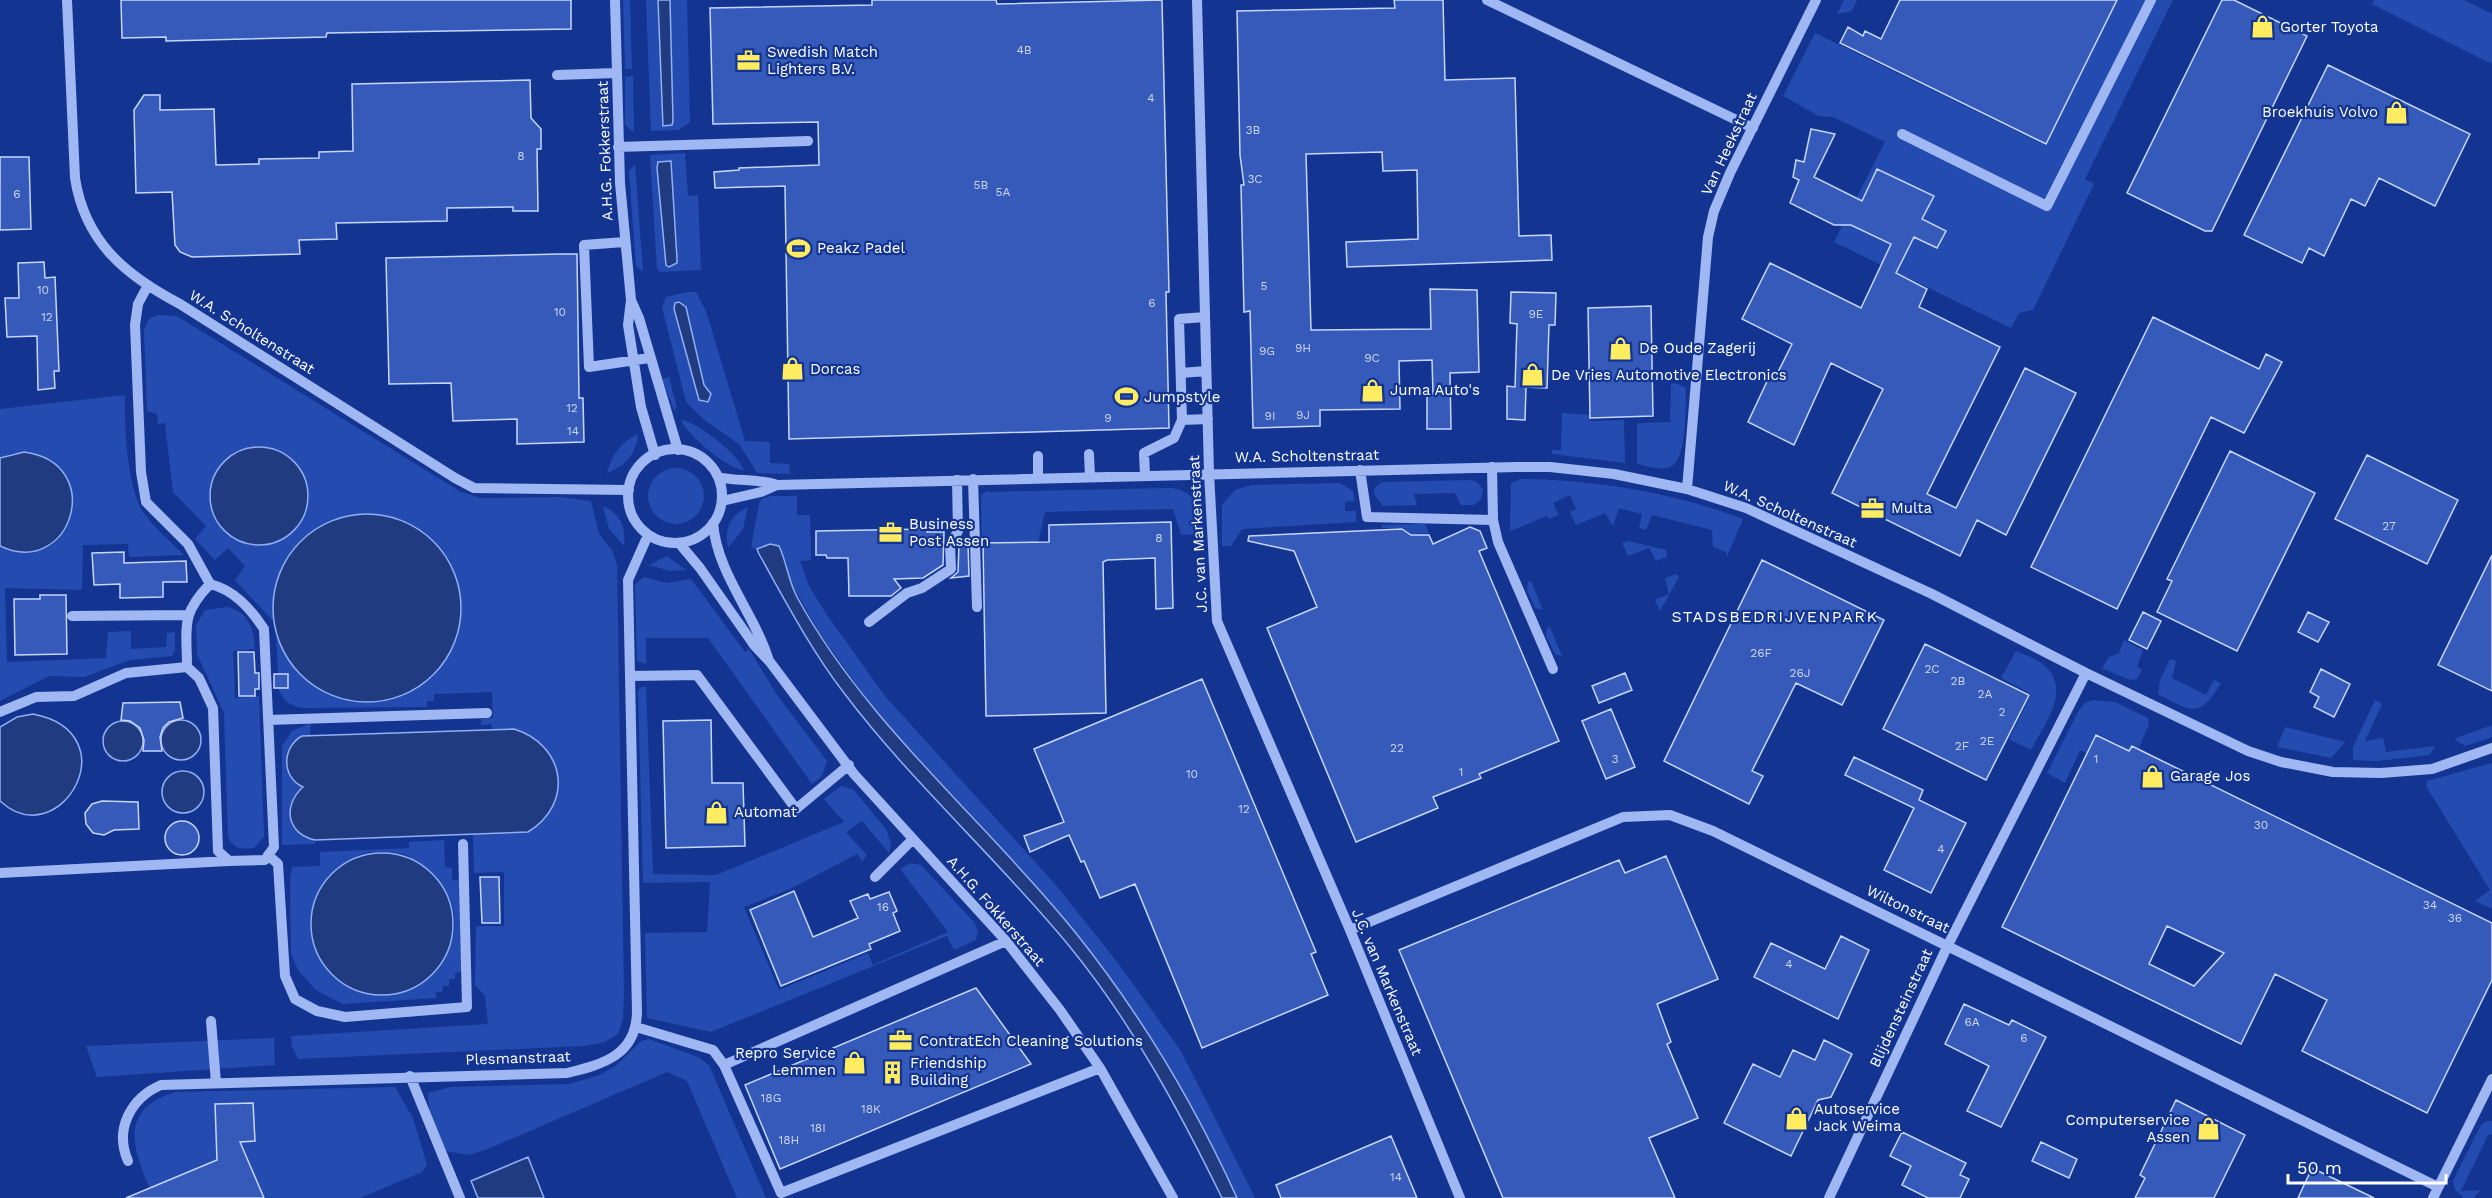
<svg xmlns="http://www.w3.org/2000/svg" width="2492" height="1198" viewBox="0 0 2492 1198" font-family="'Work Sans',sans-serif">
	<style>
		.green { fill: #244cb0; fill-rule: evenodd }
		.water { fill: #213b81; stroke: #91aff5; stroke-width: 1.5 }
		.building { fill: #365ab9; stroke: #c6d6fd; stroke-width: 1.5; fill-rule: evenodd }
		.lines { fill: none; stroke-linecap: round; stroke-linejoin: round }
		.minor { stroke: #9fb7f2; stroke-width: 10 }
		.labels { text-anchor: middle; stroke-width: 4.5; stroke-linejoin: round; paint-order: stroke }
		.number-label { font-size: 12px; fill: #cdd6ee }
		.poi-label { font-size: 15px; fill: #fff; stroke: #133591; text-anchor: start }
		.street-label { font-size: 15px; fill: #fff; stroke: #133591 }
		.neighbourhood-label { font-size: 16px; letter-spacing: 1.5px; fill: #fff; stroke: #133591 }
	</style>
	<rect width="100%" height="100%" fill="#133591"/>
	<path class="green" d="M623,0H630L632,69H625Z
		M646,0H658L664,126L672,125L673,121L670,0H687L690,122L678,130L651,131Z
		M1844,0H1857L1852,11L1837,14Z
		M2117,0H2173L2085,179L2094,184L2033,310L2019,313L2011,328L1834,242L1885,142L1833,117L1819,116L1783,96L1815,33L2045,145Z
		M2374,0H2464L2492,14V64L2372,4Z
		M633,76L634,132L625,125V77Z
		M685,153L688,196L698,195L701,270L661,272L657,269L650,155Z
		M635,164L643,272L636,266L629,171Z
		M688,292H696L706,311L745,441L770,442V463L789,464L790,474L757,473L740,445L702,418L686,402L662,307L666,297ZM675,303L686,307L704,385L710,394L704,403L699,399L674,309Z
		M158,315L177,316L461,492L481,498L560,497L591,501L599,534L613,552L617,565L624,994L623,1019L618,1034L605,1042L584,1046L298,1059L292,1047L291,1036L488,1024L485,996L475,985L476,926H504V872L474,873L473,835C521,834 555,835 558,776L514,729L493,730L491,724L481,725V719L493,718L492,692L434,694V701H427V707L303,708C291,706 285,702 279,691L276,635C319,743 465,711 460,603C459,584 453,569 440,554C427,539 415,524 394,519C385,516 372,519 362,519C353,520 340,519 331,522C289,535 272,581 273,621L235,580L245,566L228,548L215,560L195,539L206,526L173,492L165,423L158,424L157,414L147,411L144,330L149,319ZM214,474H304C314,503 308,514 286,531C272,542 265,546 247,544L209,496Z
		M669,377L677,408L674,410L662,379Z
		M1675,383L1686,388C1685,405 1688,460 1670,467C1660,471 1647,466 1637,464V423L1670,422L1671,389V384Z
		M125,395C124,425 127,491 145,515C156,529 171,542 184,555L129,557L128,544L83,545L82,590L5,588L7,662L106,658L108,632L131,631V649L166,647L167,633L175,632V650L172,656L130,660L84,677L49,676L0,701V546C17,553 54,556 62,532C67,517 67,497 69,481L55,464L13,453L0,458V409Z
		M1562,413L1590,415L1591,421L1624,420L1625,463L1552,454V450H1561Z
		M681,420C699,423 737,453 744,470C728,469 688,436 681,420Z
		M638,434C636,455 626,465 607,473C612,455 621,442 638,434Z
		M648 496a28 28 0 1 1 56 0a28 28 0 1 1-56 0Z
		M1521,479C1597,480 1671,492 1743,519L1727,557L1726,552L1713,547L1712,530L1652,515L1646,530L1639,528L1642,514L1619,508L1613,526L1605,513L1576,525L1570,512L1576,509L1570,495L1553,503L1559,515L1549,519L1547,516L1510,531L1511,483Z
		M1472,480L1478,483L1483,490L1481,499L1474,505H1461L1455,493L1414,494L1417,505L1383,506L1374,494L1375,487L1382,482Z
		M1340,483L1353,491L1355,501L1345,502V511H1356V522L1242,529L1231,546H1222V505L1235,490L1252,485Z
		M1171,488C1197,491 1201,510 1201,534L1181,535L1173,509L1045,512L1038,542L982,543L981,495L986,492Z
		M770,496H797V515H810L811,560L800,561L809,586L825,612L885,696L1055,884L1118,963L1181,1051L1255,1198H1237C1194,1104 1139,1012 1075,932C1012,854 940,784 874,709L819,632L789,579L786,561L770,544L757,549L751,548L759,503L762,499Z
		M603,506C621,514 626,528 624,546L609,529Z
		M748,507L743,529L728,548C724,529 730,515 748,507Z
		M1425,524L1429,533L1410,534L1404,528H1382V525Z
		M1628,541L1666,550L1667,557L1656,561L1649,548L1628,556L1622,543Z
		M667,556L686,570L670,571L649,565Z
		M1676,574L1679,577L1660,611L1655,600L1669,594L1665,578Z
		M644,577L667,583L691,579L745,652L749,649L777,695L827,761L822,776L812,784L708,638H646V664L637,661L635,584Z
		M1531,581L1543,610L1535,608L1527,590L1528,582Z
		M227,607C249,612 254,629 255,649L233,651L235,698L259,696L264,837L254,848C241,849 234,850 228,837L224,713L197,654L196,625L205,610Z
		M1550,627L1562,656L1555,654L1546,636L1547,628Z
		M2124,640L2143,650L2137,667L2142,670L2137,679L2130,680L2102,668L2109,657L2119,653Z
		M2016,651C2025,655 2038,659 2045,666C2072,691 2044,724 2031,750L2009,739L2031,694L2001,678Z
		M2170,659L2176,661L2172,678L2206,695L2214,680L2221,683C2199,720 2191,711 2158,694L2160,680Z
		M642,687H646L653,874L716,875L844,822L824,799L841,786L853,789L886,829L891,844L889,853L862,821L846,832L867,855L862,861L857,854L790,889L744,907L779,990L868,953L873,965L948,932L900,869L910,863L921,865L974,922L978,931L976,940L954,950L947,936L711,1032L647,1018L645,933L707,932L710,882L643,883L638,690Z
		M2093,700L2115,702L2148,718L2149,724L2139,748L2132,744L2118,773L2109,769L2120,745L2096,733L2086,753L2080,750L2065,783L2047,773L2079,710L2085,703Z
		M2375,700L2382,704L2365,741L2383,738L2386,752L2435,746L2430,755L2377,761L2353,760V747Z
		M311,723L310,735L295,740C283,754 284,779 303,787L304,838L315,840V844L282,845V746L292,731Z
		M2492,725V737L2465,746L2454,739Z
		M2285,727L2345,742L2331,758L2277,747Z
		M2492,763V909L2475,901L2490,890L2426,786L2427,781Z
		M444,840L445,867L452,868V880H459L461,972L455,973V979H449V986H443L442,992H436V998L342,1004L316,990L298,970L291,953L290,879L292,867L320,866V852L409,848V842ZM369,852C380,852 395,851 406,855C413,857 421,868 427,873C432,878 440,883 444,889C470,926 445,968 412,988L317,895C331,875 344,858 369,852Z
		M274,1038L275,1065L97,1077L86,1046Z
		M649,1039L698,1057L709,1065L766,1198H737L687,1081L667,1072L488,1149L468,1155L445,1151L429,1111L428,1093L451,1087L569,1084L600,1075L617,1065L641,1041Z
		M395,1087L413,1118L427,1165L422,1172L360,1198H154C135,1155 114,1110 176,1092Z
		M2487,1121H2492V1134L2488,1135L2461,1191L2480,1190L2474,1198H2464L2455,1190L2453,1181L2481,1125Z"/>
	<path class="water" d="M658,0H670L673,121L672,125L663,126Z
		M671,161L677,259V263L669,267L666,265L657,168L658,162Z
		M679,302L686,307L704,385L711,394L708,402L699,400L674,309L675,303Z
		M210 496a49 49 0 1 1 98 0a49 49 0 1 1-98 0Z
		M24,452C108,463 71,580 0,546V458Z
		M273 608a94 94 0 1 1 188 0a94 94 0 1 1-188 0Z
		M770,544L779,546C787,563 788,580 797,597C867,725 984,819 1075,932C1140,1013 1194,1103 1237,1198H1222C1179,1110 1132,1023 1070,947C998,859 912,783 844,693C811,650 786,602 759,554L757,549Z
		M33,714C131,733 60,856 0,801V727L17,717Z
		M161 740a20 20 0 1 1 40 0a20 20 0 1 1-40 0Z
		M103 741a20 20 0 1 1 40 0a20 20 0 1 1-40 0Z
		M514,729C566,745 574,804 528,832L315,840C287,834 282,806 303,787C281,777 282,747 302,736Z
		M162 792a21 21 0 1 1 42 0a21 21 0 1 1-42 0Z
		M311 924a71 71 0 1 1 142 0a71 71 0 1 1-142 0Z
		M528,1157L544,1198H478L471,1181Z"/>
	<path class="building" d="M121,0H571V29L327,33L326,37L166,41V37L122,38Z
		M872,0H996L997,4L1162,0L1169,292H1166L1169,428L789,439L785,186L715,188L714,172L739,170V168L819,165L818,122L713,124L710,8L872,5Z
		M1394,0H1443L1445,80L1515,78L1519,236L1551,235L1552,260L1347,267L1346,242L1418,239L1417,170L1383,171L1382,152L1306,154L1311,330L1431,329L1430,289L1477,290L1479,372L1450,373L1451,429H1427V394H1433L1432,360L1399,361L1400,409L1320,410V426L1253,428L1250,311L1244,312L1241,185H1244L1240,155L1237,11L1395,8Z
		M1900,0H2117L2046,144L1840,43L1848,27L1863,36L1865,31L1881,39Z
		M2222,0H2234L2307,36L2212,231H2205L2127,193Z
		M2328,65L2470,134L2435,206L2379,178L2365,206L2351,199L2324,256L2309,248L2302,263L2244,235Z
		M530,80L531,118L541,129V149H537L538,211H513V207L447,208V221L336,223L337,239L299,240L300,254L192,257L180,252L175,245L172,192L136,193L134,110L144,95H160V110L214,109L216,165L259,164V159L319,158V152L353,151L352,84Z
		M1811,129L1835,134L1814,177L1862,201L1877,169L1934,196L1922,219L1946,231L1937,248L1914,237L1896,273L1927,289L1919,307L2000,347L1927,494L1956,508L2025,368L2076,393L2006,535L1977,520L1960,556L1832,493L1883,389L1831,363L1794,445L1748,422L1770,375L1775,378L1792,344L1742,319L1770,263L1861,308L1891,244L1851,225H1834L1790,203L1799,180L1793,177L1796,160L1804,162Z
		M0,157H29L31,229L0,230Z
		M560,254H577L579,398H583L584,442L517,444V419L453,421L451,383L389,384L386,258Z
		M44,262L45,278L55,277L59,371H54L55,388L38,390L37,336L7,337L5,298H19L18,263Z
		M1511,292L1556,293L1555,325H1549L1547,388L1523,387H1526L1525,420L1507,419V386L1515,387L1517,324L1510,323Z
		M1651,306L1653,416L1590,418L1588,308Z
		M2153,317L2259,369L2266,354L2282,362L2244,433L2211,417L2117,609L2031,567Z
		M2230,451L2315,493L2237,651L2157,612L2172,581L2167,579Z
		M2367,455L2458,500L2427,564L2335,519Z
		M1171,522L1173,608L1156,609L1155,558L1107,560L1103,562L1106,713L986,716L983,543L1049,542V525Z
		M1470,527L1480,531L1487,548L1479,551L1559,741L1479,774L1481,778L1433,797L1438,808L1356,842L1267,628L1317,607L1294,551L1248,541L1249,536L1402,529L1411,535H1429L1433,544Z
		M927,529V532H944L943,565L923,578L894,579L901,588L891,596H849L848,558H827L826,555H816V531Z
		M959,544H968L969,576L951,578L958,572Z
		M124,552V563L186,561L187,582H163V597L120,598V584L94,585L92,553Z
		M2492,555V691L2438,665Z
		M1762,560L1884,620L1842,705L1796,683L1752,771L1763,776L1749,804L1664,761Z
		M40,595H66L67,654L15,655L14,599H40Z
		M2143,612L2161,621L2147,649L2129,640Z
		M2308,612L2329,622L2318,642L2298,632Z
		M1925,644L2029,695L1986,780L1883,729Z
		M238,652H254L255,673H259V689H255V696H239Z
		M2321,669L2350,684L2334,717L2314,707L2319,697L2310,692Z
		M1625,673L1632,690L1599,703L1592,686Z
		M274,674H288V688H274Z
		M1202,679L1316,952L1311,954L1328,995L1202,1048L1135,884L1100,898L1084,861L1081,862L1069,835L1030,852L1024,836L1064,822L1034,749Z
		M180,702L183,718L169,722L163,728L160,737L162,751H143L144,740L140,728L130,721L121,720L123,703Z
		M1611,709L1635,767L1606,779L1582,721Z
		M711,720L712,783H743L745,846L666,848L663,721Z
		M2096,735L2129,751L2132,746L2146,753L2492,923V980L2427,1113L2302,1051L2327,1000L2275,974L2241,1044L2002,927ZM2167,926L2224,953L2194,986L2149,964Z
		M1854,757L1923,790L1919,800L1966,823L1931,893L1884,870L1914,808L1845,775Z
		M102,801L138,802L139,829L114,830L104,835L93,833L86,824L85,813L92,804Z
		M165 838a17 17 0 1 1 34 0a17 17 0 1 1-34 0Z
		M1666,856L1718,979L1657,1004L1671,1042L1667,1044L1698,1118L1649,1138L1675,1198H1503L1399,950L1619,860L1625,873Z
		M480,877H499L500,923H482Z
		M794,891L813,937L858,918L850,901L868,894L870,899L889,892L897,911L893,913L900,931L869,944L871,949L781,986L750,910Z
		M1841,936L1869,950L1838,1019L1754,977L1771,943L1825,969Z
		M976,988L1031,1064L780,1169L745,1085Z
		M1964,1004L2009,1025L2012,1020L2046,1037L2001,1127L1967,1111L1989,1066L1945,1044Z
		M1824,1040L1852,1054L1831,1097L1818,1100L1791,1156L1724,1123L1753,1064L1780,1077L1793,1050L1815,1060Z
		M2176,1100L2245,1135L2214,1198H2135L2145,1178L2140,1175Z
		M253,1103L255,1141L240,1142L264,1198H126L217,1160L215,1104Z
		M1902,1132L1966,1163L1960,1175L1969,1179L1960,1198H1928L1902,1185L1911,1166L1890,1156Z
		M1391,1136L1417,1198H1281L1276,1185Z
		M2041,1142L2077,1159L2069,1178L2032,1161Z
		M2312,1168L2374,1198H2298Z"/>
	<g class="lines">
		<path class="minor" d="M67,0L75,178C85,242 125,275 180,304L455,478L474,488L629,490
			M615,0L620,183L631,300L628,325L641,407L655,455
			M1197,0L1209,473L1217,621L1350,930L1460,1198
			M1487,0L1753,128
			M557,75L616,73
			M1902,134L2047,206L2151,0
			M618,147L808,141
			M624,242L584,245L589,367L649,358
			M147,287L138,304L135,325L141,472L146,502L188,544L210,584C234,590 250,608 264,629L274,847L265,860L229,861L218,851L213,708L199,678L187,667C187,627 180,615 210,584
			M631,300L639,318L678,450
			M1181,373L1206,371
			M1182,420L1208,419
			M628 496a47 47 0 1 1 94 0a47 47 0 1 1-94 0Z
			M1089,454L1090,477
			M1038,456V478
			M1492,467L1493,520L1498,542L1553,669
			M1360,470L1367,517L1493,520
			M1145,475L1144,453L1174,438L1182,420L1179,319L1205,317
			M718,477C738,482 757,478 777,485L1516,467H1550L1614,474L1687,489L1746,508L1932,594L2086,673L2248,751L2281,762L2333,772L2381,773L2432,769L2492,748
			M973,479L977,607
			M1687,489L1708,237L1714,211L1730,173L1816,0
			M722,501L761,492L777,485
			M713,523C717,574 755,614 769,661
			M679,543L700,568L754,645L770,662L854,774L1006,941L1060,1010L1100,1068L1173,1198
			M72,616L187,615
			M869,622L907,593L922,588L951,569L950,545L958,531L957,480
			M630,676L697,675L796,809L849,765
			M0,712L36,697L74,696L126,673L187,667
			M268,720L487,713
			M268,855L278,864L285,976L295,999L317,1011L345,1017L467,1007L463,844
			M0,873L229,861
			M875,877L913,839
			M1350,930L1623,817L1670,815L1713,831L2438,1187
			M1006,941L724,1065L781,1193L1100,1068
			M211,1021L216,1083
			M636,1027L713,1050L724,1065
			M410,1076L460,1198
			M128,1161C114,1129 131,1098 161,1085L567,1073C604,1064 636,1055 637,1012L628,580L648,535
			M1829,1198L1948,945L2086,673
			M2433,1198L2492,1079"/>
	</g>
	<defs>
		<symbol id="shop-bare" viewBox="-9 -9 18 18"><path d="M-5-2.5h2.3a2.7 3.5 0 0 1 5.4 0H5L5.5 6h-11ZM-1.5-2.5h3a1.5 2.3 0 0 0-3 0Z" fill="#ffec60" stroke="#133591" stroke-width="2.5" paint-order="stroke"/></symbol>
		<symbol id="office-bare" viewBox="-9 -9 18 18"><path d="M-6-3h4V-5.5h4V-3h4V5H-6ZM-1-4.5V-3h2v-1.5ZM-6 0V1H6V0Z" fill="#ffec60" stroke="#133591" stroke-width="2.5" paint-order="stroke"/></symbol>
		<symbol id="stadium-bare" viewBox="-9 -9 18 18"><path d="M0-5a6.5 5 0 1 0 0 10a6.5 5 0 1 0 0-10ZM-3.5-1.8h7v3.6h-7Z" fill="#ffec60" stroke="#133591" stroke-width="2.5" paint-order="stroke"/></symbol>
		<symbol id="building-bare" viewBox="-9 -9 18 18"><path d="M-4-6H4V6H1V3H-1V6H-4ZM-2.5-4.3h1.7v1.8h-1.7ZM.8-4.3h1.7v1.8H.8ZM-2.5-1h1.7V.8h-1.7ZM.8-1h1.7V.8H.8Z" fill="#ffec60" stroke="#133591" stroke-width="2.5" paint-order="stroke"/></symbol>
	</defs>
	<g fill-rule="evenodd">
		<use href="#shop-bare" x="2246" y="10" width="33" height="33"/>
		<use href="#office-bare" x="732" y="44" width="33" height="33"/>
		<use href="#shop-bare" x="2380" y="96" width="33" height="33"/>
		<use href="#stadium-bare" x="782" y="232" width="33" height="33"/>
		<use href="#shop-bare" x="1604" y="332" width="33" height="33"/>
		<use href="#shop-bare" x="776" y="352" width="33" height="33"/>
		<use href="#shop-bare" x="1516" y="358" width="33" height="33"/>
		<use href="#shop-bare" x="1356" y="374" width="33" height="33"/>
		<use href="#stadium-bare" x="1110" y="380" width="33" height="33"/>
		<use href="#office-bare" x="1856" y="492" width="33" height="33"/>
		<use href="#office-bare" x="874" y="516" width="33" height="33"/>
		<use href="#shop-bare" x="2136" y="760" width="33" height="33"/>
		<use href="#shop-bare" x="700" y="796" width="33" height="33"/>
		<use href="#office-bare" x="884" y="1024" width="33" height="33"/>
		<use href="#shop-bare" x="838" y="1046" width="33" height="33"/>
		<use href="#building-bare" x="876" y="1056" width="33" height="33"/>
		<use href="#shop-bare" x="1780" y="1102" width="33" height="33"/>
		<use href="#shop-bare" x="2192" y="1112" width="33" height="33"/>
	</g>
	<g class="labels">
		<g class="number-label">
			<text x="1024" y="54">4B</text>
			<text x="1151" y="102">4</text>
			<text x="1253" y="134">3B</text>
			<text x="521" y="160">8</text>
			<text x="1255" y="183">3C</text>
			<text x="981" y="189">5B</text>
			<text x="1003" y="196">5A</text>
			<text x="17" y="198">6</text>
			<text x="1264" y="290">5</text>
			<text x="43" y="294">10</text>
			<text x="1152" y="307">6</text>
			<text x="560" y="316">10</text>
			<text x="1536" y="318">9E</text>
			<text x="47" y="321">12</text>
			<text x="1303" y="352">9H</text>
			<text x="1267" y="355">9G</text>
			<text x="1372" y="362">9C</text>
			<text x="572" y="412">12</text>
			<text x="1303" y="419">9J</text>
			<text x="1270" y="420">9I</text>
			<text x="1108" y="422">9</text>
			<text x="573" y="435">14</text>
			<text x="2389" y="530">27</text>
			<text x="1159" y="542">8</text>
			<text x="1761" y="657">26F</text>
			<text x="1932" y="673">2C</text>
			<text x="1800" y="677">26J</text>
			<text x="1958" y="685">2B</text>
			<text x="1985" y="698">2A</text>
			<text x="2002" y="716">2</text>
			<text x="1987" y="745">2E</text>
			<text x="1962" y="750">2F</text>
			<text x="1397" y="752">22</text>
			<text x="1615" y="763">3</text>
			<text x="2096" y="763">1</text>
			<text x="1461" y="776">1</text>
			<text x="1192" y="778">10</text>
			<text x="1244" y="813">12</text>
			<text x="2261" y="829">30</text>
			<text x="1941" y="853">4</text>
			<text x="2430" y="909">34</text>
			<text x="883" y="911">16</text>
			<text x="2455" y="922">36</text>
			<text x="1789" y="968">4</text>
			<text x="1972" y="1026">6A</text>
			<text x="2024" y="1042">6</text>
			<text x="771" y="1102">18G</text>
			<text x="871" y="1113">18K</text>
			<text x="818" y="1132">18I</text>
			<text x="789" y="1144">18H</text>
			<text x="1396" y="1181">14</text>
		</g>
		<g class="poi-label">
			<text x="2280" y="32">Gorter Toyota</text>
			<text x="767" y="57">Swedish Match<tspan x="767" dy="17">Lighters B.V.</tspan></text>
			<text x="2378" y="117" text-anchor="end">Broekhuis Volvo</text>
			<text x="817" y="253">Peakz Padel</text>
			<text x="1639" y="353">De Oude Zagerij</text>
			<text x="810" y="374">Dorcas</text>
			<text x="1551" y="380">De Vries Automotive Electronics</text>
			<text x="1390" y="395">Juma Auto's</text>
			<text x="1144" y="402">Jumpstyle</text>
			<text x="1891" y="513">Multa</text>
			<text x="909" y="529">Business<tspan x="909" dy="17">Post Assen</tspan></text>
			<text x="2170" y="781">Garage Jos</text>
			<text x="734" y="817">Automat</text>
			<text x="919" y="1046">ContratEch Cleaning Solutions</text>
			<text x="836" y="1058" text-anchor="end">Repro Service<tspan x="836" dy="17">Lemmen</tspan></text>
			<text x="910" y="1068">Friendship<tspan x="910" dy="17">Building</tspan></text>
			<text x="1814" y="1114">Autoservice<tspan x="1814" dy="17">Jack Weima</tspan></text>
			<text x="2190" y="1125" text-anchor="end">Computerservice<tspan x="2190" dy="17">Assen</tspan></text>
		</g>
		<g class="street-label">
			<text transform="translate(1729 144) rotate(-65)" y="5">Van Heekstraat</text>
			<text transform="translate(605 151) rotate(-92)" y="5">A.H.G. Fokkerstraat</text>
			<text transform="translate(252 332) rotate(32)" y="5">W.A. Scholtenstraat</text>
			<text transform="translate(1307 456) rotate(-1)" y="5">W.A. Scholtenstraat</text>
			<text transform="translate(1790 514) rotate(24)" y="5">W.A. Scholtenstraat</text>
			<text transform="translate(1198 534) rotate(-93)" y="5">J.C. van Markenstraat</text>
			<text transform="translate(1908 909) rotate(26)" y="5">Wiltonstraat</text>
			<text transform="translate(996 911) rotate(49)" y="5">A.H.G. Fokkerstraat</text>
			<text transform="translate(1387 982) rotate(67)" y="5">J.C. van Markenstraat</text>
			<text transform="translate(1901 1008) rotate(-65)" y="5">Blijdensteinstraat</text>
			<text transform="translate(518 1058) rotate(-2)" y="5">Plesmanstraat</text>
		</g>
		<g class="neighbourhood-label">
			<text x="1775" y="622">STADSBEDRIJVENPARK</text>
		</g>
	</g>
	<path d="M2288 1174v9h158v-9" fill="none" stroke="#ffffff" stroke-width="3"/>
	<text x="2297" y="1174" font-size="18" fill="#ffffff" stroke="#133591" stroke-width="4.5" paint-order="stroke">50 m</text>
</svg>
